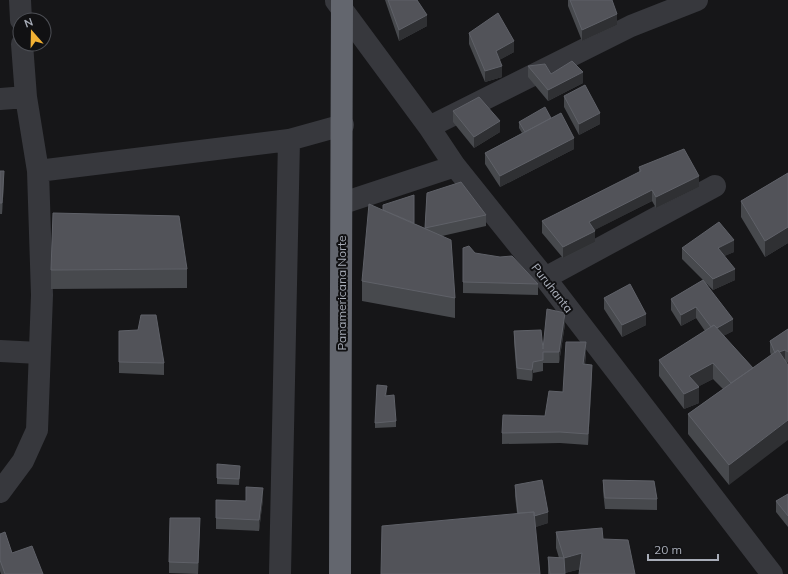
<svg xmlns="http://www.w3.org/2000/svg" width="788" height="574" viewBox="0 0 788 574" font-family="Mulish,sans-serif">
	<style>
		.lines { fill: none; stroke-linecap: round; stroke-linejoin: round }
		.minor { stroke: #37383d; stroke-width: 22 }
		.highway { stroke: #63666e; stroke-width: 22 }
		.wall { fill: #47494d }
		.shaded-wall { fill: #2f3033 }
		.building { fill: #525359; stroke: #5f6168 }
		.labels { text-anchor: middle; stroke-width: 4; stroke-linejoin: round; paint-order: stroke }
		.street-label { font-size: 12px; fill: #a8adb8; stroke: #111113 }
	</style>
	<rect width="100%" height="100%" fill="#161618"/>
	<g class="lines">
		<path class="minor" d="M20,0L21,20
			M336,1L429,127L455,166L545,278L772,574
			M0,99L26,97
			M429,127L631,26L697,0
			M38,171L289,140L343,125
			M343,203L455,166
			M545,278L715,186
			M0,351L39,353
			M0,492L23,461L37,430L42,295L38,171L26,97L22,44
			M280,574L289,140"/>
		<path class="highway" d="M340,574L342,0"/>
	</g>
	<path class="wall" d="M385,0H417L427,26L399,41Z
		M568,0H612L617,25L582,41L568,6Z
		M469,33L514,52L499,60L502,77L485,82L469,44Z
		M528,66L551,74L583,83L548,101L528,77Z
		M564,96L600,124L579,135L564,107Z
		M453,111L500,132L474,148L453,122Z
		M551,118L574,149L500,187L485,164V153L522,133L519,128V122Z
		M639,167L699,187L656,208L652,201L594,230L595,242L563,258L542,233V221L639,173Z
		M0,171L4,183L2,214H0Z
		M788,173V243L765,257L741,217V201Z
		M427,193L486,215V226L442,236L455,298V318L362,301V281L383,210L425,228Z
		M463,248L475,253L538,284V295L463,293Z
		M682,248L734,252L724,256L735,280L713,290L706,283L733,331L723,336L753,368L771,355L770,352V341L788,329V363L785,361L729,485L688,434V414L723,389L713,379L699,386V403L684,409L659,376V360L705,331L696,318L681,326L671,310V299L703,280L682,259Z
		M187,269V288L51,289V270Z
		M604,298L646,325L622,337L604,309Z
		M565,324L559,363H543V371L533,373L532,381L517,379L514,342V331L543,349Z
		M119,331L164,363V375L119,373Z
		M586,353L585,365L592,376L588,445L560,443L502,444V433L545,416L563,392Z
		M387,392L386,396L396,421V427L375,428V423Z
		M217,464L240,471L239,485L217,484Z
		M603,480L657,499V510L605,509L603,491Z
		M515,485L548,523L535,527L517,513L515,496Z
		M246,487L263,499L259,531L216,529V500L246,501Z
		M788,494V527L776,512V501Z
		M200,529L198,574L169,573V562Z
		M556,532L580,569L565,573V574H548V557L559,558L556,548Z
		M0,534L12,553L43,574H1L0,571Z"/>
	<path class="shaded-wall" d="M617,14V25L582,41V30Z
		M427,15V26L399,41V30Z
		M514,41V52L496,62V51Z
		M502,66V77L485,82V71Z
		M583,72V83L548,101V90Z
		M600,113V124L579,135V124Z
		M500,121V132L474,148V137Z
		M574,138V149L500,187V176Z
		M4,171V183L2,214V203Z
		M699,176V187L656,208V197Z
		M652,190V201L589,233V222Z
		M788,227V243L765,257V241Z
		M595,231V242L563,258V247Z
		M734,240V252L718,259V248Z
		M735,269V280L713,290V279Z
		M696,307V318L681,326V315Z
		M565,313V324L559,363V352Z
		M646,314V325L622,337V325Z
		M733,319V331L714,341V330Z
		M586,342V353L583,375V364Z
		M785,350V361L775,364V353Z
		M533,362V373L532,381V370Z
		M713,363V379L690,391L699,387V403L684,409V394L689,376Z
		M592,365V376L588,445V434Z
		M387,386V392L385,402V396Z
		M788,420V440L729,485V465Z
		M263,488V499L259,531V520Z
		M548,512V523L519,533V521Z
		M200,518V529L198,574V563Z
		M582,553V569L564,573V558Z"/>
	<path class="building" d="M388,0H417L427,15L399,30Z
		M570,0H612L617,14L582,30Z
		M498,13L514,41L496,51L502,66L485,71L469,33Z
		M572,61L583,72L548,90L528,66L545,64L551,74Z
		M585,85L600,113L579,124L564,96Z
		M479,97L500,121L474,137L453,111Z
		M545,107L551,118L525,132L519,122Z
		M561,113L574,138L500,176L485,153Z
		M684,149L699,176L656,197L652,190L589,222L595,231L563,247L542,221L641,171L639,167Z
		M0,171H4L2,203H0Z
		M788,173V227L765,241L741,201Z
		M461,182L486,215L425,228L427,193Z
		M414,195V223L383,210V205Z
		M369,204L451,240L455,298L362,281Z
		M53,213L179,216L187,269L51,270Z
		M719,222L734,240L718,248L735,269L713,279L682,248Z
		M469,246L475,253L500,257L512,256L538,284L463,282V248Z
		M703,280L733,319L717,328L714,325L711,327L696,307L681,315L671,299Z
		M630,284L646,314L622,325L604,298Z
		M547,309L565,313L559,352H543V360L533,362L532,370L517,368L514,331L541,330L543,349Z
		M141,315H156L164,363L119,362V331L138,330Z
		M714,325L753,368L731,383L713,363L689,376L699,387L684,394L659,360Z
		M788,329V352L785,350L779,352L778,350L775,353L770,341Z
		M566,342H586L583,364L592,365L588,434L560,432L502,433L503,415L545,416L549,391L563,392Z
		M778,350L788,365V420L729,465L688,414Z
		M377,385L387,386L385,396L394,395L396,421L375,423Z
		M217,464L240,466L239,479L217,478Z
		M542,480L548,512L534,516V512L518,513L515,485Z
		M603,480L654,481L657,499L605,498Z
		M246,487L263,488L259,520L216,518V500L246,501Z
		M788,494V516L776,501Z
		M534,512L540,574H381L382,526Z
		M170,518H200L198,563L169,562Z
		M602,528L603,539L628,540L635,574H579L582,553L564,558L565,574H550L548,557L564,558L556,532Z
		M5,532L12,553L32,546L43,574H5L0,560V534Z"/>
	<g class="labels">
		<g class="street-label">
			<text transform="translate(552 288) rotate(52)" y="4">Puruhanta</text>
			<text transform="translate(342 293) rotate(-90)" y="4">Panamericana Norte</text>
		</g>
	</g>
	<g transform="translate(32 32) rotate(340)"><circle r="19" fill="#111113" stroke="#4d4f55"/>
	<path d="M0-3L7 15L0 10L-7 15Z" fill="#f2b134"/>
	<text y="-6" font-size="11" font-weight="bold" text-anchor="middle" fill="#a8adb8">N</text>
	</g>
	<path d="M648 554v6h70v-6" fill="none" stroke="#a8adb8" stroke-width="2"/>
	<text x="654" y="554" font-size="12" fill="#a8adb8" stroke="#111113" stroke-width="3" paint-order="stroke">20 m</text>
</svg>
